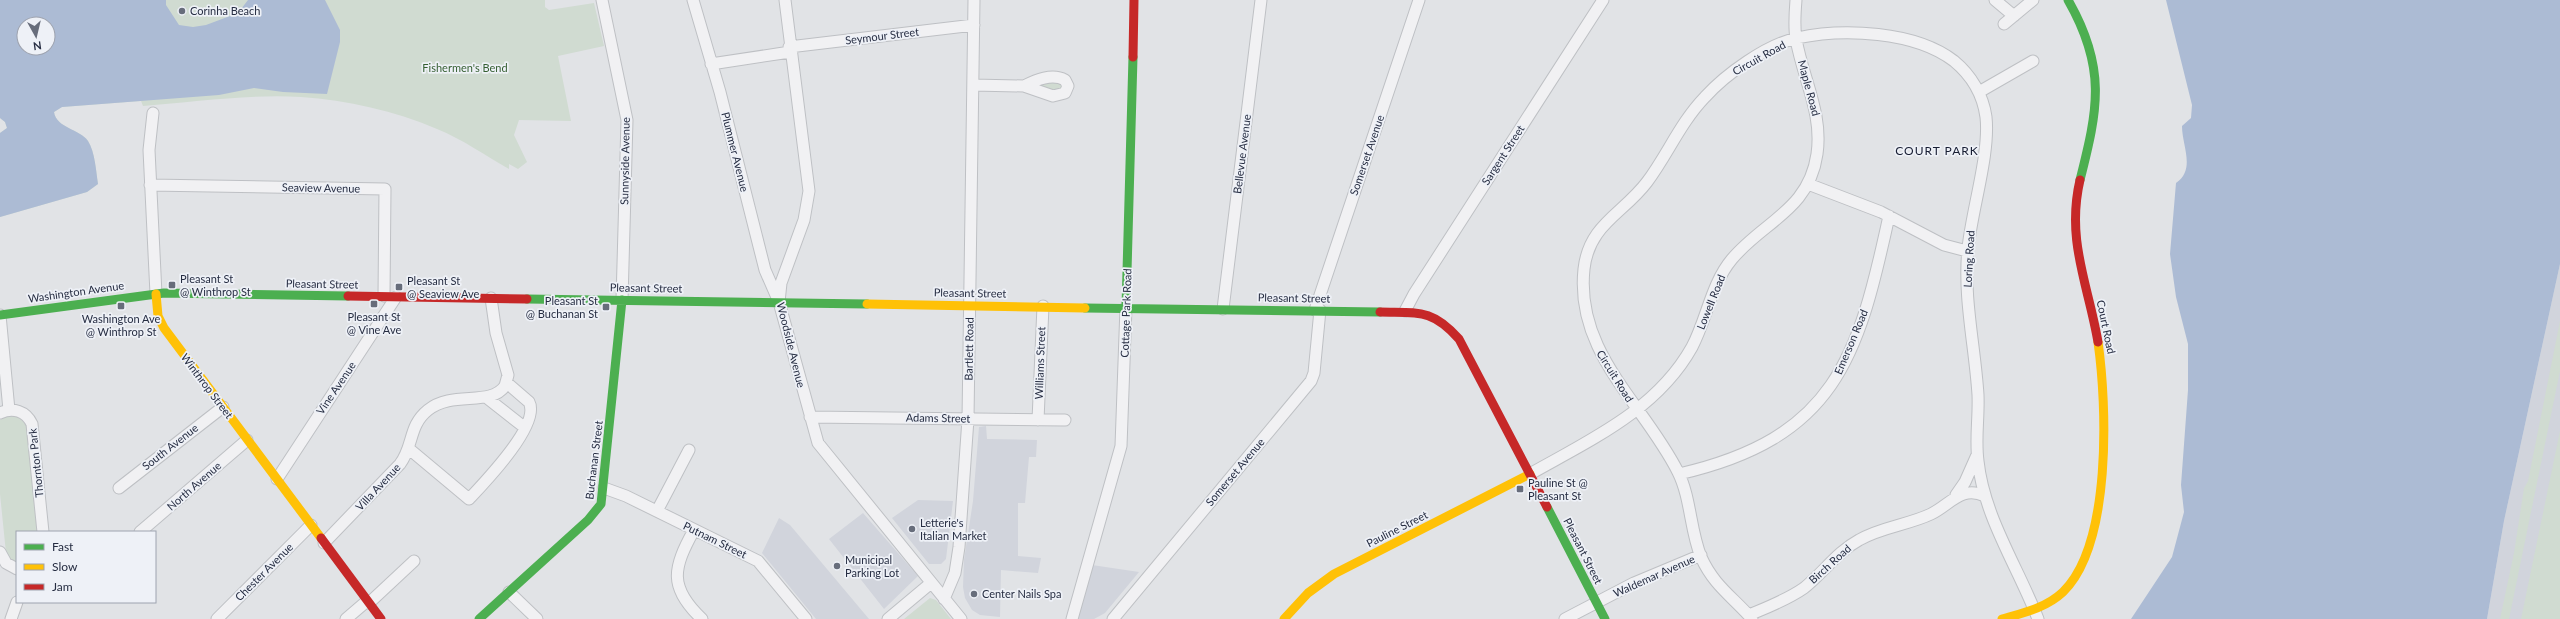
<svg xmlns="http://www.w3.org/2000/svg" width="2560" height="619" viewBox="0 0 2560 619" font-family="Lato,sans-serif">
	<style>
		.built { fill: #d1d4dc }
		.green { fill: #d0dbd1 }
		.water { fill: #acbbd4; fill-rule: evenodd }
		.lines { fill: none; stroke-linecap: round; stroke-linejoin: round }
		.street-casing { stroke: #bec0c4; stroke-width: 13 }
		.street { stroke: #f1f1f3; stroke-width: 11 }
		.fast { stroke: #4caf50; stroke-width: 9 }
		.slow { stroke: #ffc107; stroke-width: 9 }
		.jam { stroke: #c62828; stroke-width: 9 }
		.poi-dot { fill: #676d7b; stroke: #eef1f7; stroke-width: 1.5 }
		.labels { text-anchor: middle; stroke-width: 3.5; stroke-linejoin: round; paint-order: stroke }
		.poi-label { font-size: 11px; fill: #262d42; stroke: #eef1f7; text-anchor: start }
		.street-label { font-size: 11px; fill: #262d42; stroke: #eef1f7 }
		.park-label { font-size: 11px; fill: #355f32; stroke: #eef1f7 }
		.neighbourhood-label { font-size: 12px; letter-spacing: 1px; fill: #181e33; stroke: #eef1f7 }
	</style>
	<rect width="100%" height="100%" fill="#e1e3e6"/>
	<path class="built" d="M2560,264V619H2487L2504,521Z
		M986,426L987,439L1037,440L1036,457H1029L1025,503H1018V556L1041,558L1038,573L1001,570L1000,617L980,615L972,610L965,598L963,587L964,560L973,501L979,427Z
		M918,500L953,501L946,559L941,564H929L892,518Z
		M863,513L918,576L884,609L829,539Z
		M779,518L790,525L869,619H816L762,553Z
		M1092,565L1139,572L1105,613L1094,619H1078Z"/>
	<path class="green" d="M99,0H545V7L549,10L594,3L604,46L558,56L571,121L519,120L514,135L527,162L518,169L509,164V169C486,156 462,139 437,129C395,111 347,100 301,97C249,94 195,102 143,106L141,101L62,107L54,112C56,128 80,129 88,141C95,152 96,171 98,184L87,192L0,217V133L7,128L5,122L0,118L42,57Z
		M1057,81L1064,87L1057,92L1035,84Z
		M2560,321V371L2509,619H2500L2514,553L2524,488L2528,481Z
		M7,416C18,415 25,420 28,430L37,532H17V563L10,559L6,553L0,494V420Z
		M2560,431V619H2521Z
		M930,598L936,600L951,619H904Z"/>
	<path class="water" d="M0,0H166V5L179,25L193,27L206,25L238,13L248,0H325L340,30V42L327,94L283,92L254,88L219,95L62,107L54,112C56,128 80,129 88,141C95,152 96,171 98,184L87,192L0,217V133L7,128L5,122L0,118ZM24,24H48V48H24Z
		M2166,0H2560V264L2504,521L2487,619H2131L2172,557L2184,512L2181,485L2188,390V344L2176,297L2170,254L2176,183C2196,169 2182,146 2182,126L2191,118L2192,105Z"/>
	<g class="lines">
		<defs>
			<path id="street" d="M602,0L627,120L622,300
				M693,0L720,92L765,270L779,302
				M785,0L809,191L804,220L781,283L779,302L818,443L961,619
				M1995,0L2014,16
				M2004,24L2033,0
				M789,47L974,25
				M711,64L790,52
				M973,85L1024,86L1053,96L1065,93L1068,86L1065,80C1052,73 1036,80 1024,86
				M1979,92L2033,61
				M153,113L149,150L156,294
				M1808,184L1881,212L1944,245L1967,251
				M150,185L385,189L384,296
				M1223,309L1261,0
				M1315,310L1419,0
				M1405,311L1414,294L1603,0
				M0,315L9,410
				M487,398L524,427
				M0,413C13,407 26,411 32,424L43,532
				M810,417L1065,420
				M1038,420L1043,306
				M408,448L469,499C484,483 541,424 529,402L507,383
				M1530,474C1590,440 1657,410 1692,347C1707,319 1711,284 1732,259C1764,221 1809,210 1817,154C1823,113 1803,79 1796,39C1794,27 1795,12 1796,0
				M1679,474C1835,438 1858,359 1889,216
				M277,479L396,297
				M119,488L223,407
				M604,488L626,496L758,561L806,619
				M1956,495L1965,482L1977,455
				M657,511L689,450
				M694,530C673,568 668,587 702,619
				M140,532L247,440
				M324,543L400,464C414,446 408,426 428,410C453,390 490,407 505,386L508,375L496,333L491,298
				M0,552L6,563L17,569
				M509,592L537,619
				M944,599L955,573L959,547L968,419L974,0
				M369,603L414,561
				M1749,615C1768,607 1787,600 1804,588C1823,573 1837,552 1859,540C1881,527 1908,525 1931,514C1950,505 1961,485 1985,496
				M11,619L17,602
				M217,619L311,525
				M346,619L367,601
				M888,619L931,583
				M1072,619L1121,446L1126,307
				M1113,619L1311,381L1314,373L1320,310
				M1565,619L1634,583L1701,555
				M1752,619C1733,597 1714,586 1701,557C1690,530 1691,498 1678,472C1644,404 1575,353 1584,269C1589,224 1623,214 1647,182C1668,154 1680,123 1705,97C1726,74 1766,45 1797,38C1843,28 1915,31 1954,61C1971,75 1983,95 1986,117C1990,154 1972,209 1968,248C1963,298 1975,346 1978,395C1979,417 1975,439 1978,461C1984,517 2018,567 2038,619"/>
		</defs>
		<use href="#street" class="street-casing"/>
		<use href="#street" class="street"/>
		<path class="fast" d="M2068,0C2107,68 2098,109 2080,180
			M527,299L867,304
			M1126,307L1133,57
			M1085,308L1380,312
			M0,315L164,293L348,296
			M1547,507L1605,619
			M479,619L588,520L601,504L622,300"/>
		<path class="slow" d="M156,294L158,316L164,328L321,538
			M867,304L1085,308
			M1284,619L1308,593L1334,574L1530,474
			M2002,619C2023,613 2046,608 2063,592C2112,544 2107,406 2098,342"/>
		<path class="jam" d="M1133,57L1134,0
			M2080,180C2066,240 2088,284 2098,342
			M348,296L527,299
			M1380,312C1417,313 1432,308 1459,339L1547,507
			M321,538L381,619"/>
	</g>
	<g class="poi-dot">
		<circle cx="182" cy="11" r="4"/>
		<rect x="168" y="281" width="8" height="8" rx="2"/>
		<rect x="395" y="283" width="8" height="8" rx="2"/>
		<rect x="370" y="300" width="8" height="8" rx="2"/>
		<rect x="117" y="302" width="8" height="8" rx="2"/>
		<rect x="602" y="303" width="8" height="8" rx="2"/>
		<rect x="1516" y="485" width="8" height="8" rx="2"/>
		<circle cx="912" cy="529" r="4"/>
		<circle cx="837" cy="566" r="4"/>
		<circle cx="974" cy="594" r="4"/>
	</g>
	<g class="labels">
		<g class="poi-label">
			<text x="190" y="15">Corinha Beach</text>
			<text x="180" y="283">Pleasant St<tspan x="180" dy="13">@ Winthrop St</tspan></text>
			<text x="407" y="285">Pleasant St<tspan x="407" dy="13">@ Seaview Ave</tspan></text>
			<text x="598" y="305" text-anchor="end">Pleasant St<tspan x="598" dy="13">@ Buchanan St</tspan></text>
			<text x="374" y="321" text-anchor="middle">Pleasant St<tspan x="374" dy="13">@ Vine Ave</tspan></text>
			<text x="121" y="323" text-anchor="middle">Washington Ave<tspan x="121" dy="13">@ Winthrop St</tspan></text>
			<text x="1528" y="487">Pauline St @<tspan x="1528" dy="13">Pleasant St</tspan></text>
			<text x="920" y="527">Letterie's<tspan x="920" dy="13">Italian Market</tspan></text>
			<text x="845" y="564">Municipal<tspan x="845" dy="13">Parking Lot</tspan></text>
			<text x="982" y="598">Center Nails Spa</text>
		</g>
		<g class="street-label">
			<text transform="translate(882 36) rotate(-7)" y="4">Seymour Street</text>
			<text transform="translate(1759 58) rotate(-29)" y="4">Circuit Road</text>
			<text transform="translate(1809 88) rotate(75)" y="4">Maple Road</text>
			<text transform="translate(735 152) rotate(76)" y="4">Plummer Avenue</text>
			<text transform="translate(1242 154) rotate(-83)" y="4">Bellevue Avenue</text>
			<text transform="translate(1367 155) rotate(-71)" y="4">Somerset Avenue</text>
			<text transform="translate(1503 155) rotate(-57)" y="4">Sargent Street</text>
			<text transform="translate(625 161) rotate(-89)" y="4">Sunnyside Avenue</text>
			<text transform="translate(321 188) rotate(1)" y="4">Seaview Avenue</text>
			<text transform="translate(1969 259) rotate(-87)" y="4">Loring Road</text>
			<text transform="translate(322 284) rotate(1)" y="4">Pleasant Street</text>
			<text transform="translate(646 288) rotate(1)" y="4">Pleasant Street</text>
			<text transform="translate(76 292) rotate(-8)" y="4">Washington Avenue</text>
			<text transform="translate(970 293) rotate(1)" y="4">Pleasant Street</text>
			<text transform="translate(1294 298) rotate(1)" y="4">Pleasant Street</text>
			<text transform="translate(1711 302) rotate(-68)" y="4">Lowell Road</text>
			<text transform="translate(1126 313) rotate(-88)" y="4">Cottage Park Road</text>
			<text transform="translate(2106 327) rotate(78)" y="4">Court Road</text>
			<text transform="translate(1851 342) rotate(-67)" y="4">Emerson Road</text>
			<text transform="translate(791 345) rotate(76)" y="4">Woodside Avenue</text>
			<text transform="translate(969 349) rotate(-89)" y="4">Bartlett Road</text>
			<text transform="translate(1040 363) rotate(-88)" y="4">Williams Street</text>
			<text transform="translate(1615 376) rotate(58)" y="4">Circuit Road</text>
			<text transform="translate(207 386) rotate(53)" y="4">Winthrop Street</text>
			<text transform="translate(336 388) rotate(-56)" y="4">Vine Avenue</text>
			<text transform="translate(938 418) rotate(1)" y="4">Adams Street</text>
			<text transform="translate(170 447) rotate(-38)" y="4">South Avenue</text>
			<text transform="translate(594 460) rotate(-83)" y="4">Buchanan Street</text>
			<text transform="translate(36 463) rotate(-96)" y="4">Thornton Park</text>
			<text transform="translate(1235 472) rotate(-50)" y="4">Somerset Avenue</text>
			<text transform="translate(194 486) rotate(-41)" y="4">North Avenue</text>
			<text transform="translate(378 487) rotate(-47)" y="4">Villa Avenue</text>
			<text transform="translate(1397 529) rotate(-27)" y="4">Pauline Street</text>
			<text transform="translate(715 540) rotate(26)" y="4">Putnam Street</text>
			<text transform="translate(1583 551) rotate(63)" y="4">Pleasant Street</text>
			<text transform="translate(1830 564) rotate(-42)" y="4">Birch Road</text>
			<text transform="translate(264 572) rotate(-45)" y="4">Chester Avenue</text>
			<text transform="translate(1654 576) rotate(-24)" y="4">Waldemar Avenue</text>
		</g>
		<g class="park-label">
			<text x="465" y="72">Fishermen's Bend</text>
		</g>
		<g class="neighbourhood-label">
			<text x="1937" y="155">COURT PARK</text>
		</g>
	</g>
	<rect x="16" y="531" width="140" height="72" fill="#eef1f7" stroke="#9ea3af"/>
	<rect x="24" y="544" width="20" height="6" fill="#4caf50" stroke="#9ea3af"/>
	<text x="52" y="551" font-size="12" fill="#262d42">Fast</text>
	<rect x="24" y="564" width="20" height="6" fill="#ffc107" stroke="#9ea3af"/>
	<text x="52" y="571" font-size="12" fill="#262d42">Slow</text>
	<rect x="24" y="584" width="20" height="6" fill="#c62828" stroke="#9ea3af"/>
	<text x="52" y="591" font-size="12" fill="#262d42">Jam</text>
	<g transform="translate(36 36) rotate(172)"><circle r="19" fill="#eef1f7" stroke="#9ea3af"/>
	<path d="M0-3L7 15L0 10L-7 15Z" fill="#676d7b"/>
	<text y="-6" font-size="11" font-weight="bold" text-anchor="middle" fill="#262d42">N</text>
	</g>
</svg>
